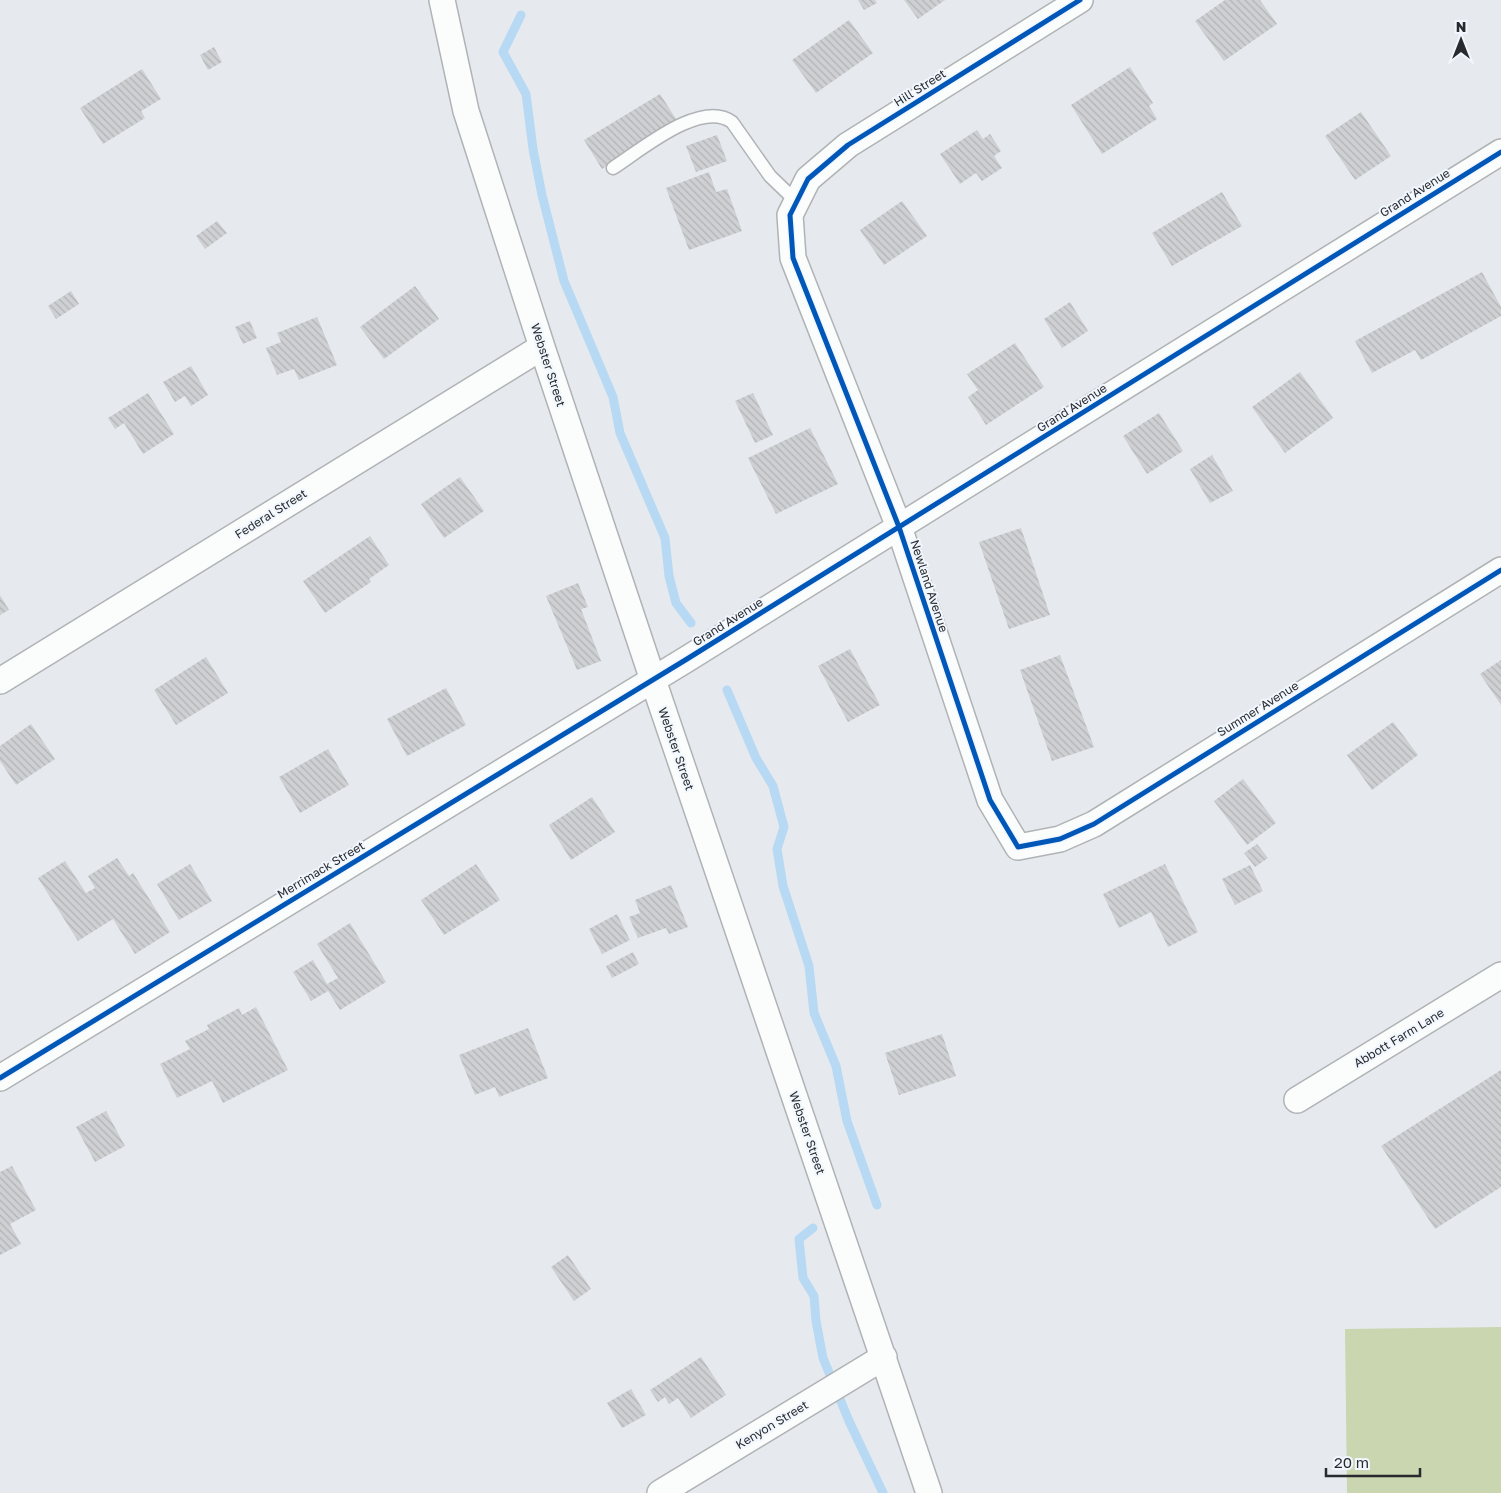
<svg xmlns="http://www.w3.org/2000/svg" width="1501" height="1493" viewBox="0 0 1501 1493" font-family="'Golos Text',sans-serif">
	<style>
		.pitch { fill: #cad6af }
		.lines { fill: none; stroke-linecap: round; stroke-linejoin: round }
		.stream { stroke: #b7d9f4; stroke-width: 9 }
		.building { fill: url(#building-back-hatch) }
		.service-casing { stroke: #b0b3b6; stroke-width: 15 }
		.minor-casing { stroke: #b0b3b6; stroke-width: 28 }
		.service { stroke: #fbfcfc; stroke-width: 12 }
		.minor { stroke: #fbfcfc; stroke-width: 25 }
		.cycleway-casing { stroke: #f1f7fe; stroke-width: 8 }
		.cycleway { stroke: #0057b8; stroke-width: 5 }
		.labels { text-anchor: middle; stroke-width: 4; stroke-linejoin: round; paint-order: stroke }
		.street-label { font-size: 12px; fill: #282a2d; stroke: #f1f7fe }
	</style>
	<defs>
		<pattern id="building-back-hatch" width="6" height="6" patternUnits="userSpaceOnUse" patternTransform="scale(1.25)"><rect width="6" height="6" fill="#ced0d3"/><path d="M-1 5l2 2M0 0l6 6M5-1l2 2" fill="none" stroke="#b1b3b5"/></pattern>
	</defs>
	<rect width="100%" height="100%" fill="#e6eaee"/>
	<path class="pitch" d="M1501,1327V1493H1347L1345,1329Z"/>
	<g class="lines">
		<path class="stream" d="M521,15L503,52L526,94L533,149L542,195L564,281L613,397L620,433L665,538L669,576L676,603L691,623
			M727,690L756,758L773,786L784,827L777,849L783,886L809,966L814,1013L836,1066L847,1121L877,1205
			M813,1228L799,1239L803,1278L814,1296L816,1321L823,1358L849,1421L883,1493"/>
	</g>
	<path class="building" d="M858,0H875L877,3L864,10Z
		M904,0H945L918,19Z
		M1225,0H1260L1277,24L1224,61L1195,21Z
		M849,20L873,53L816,93L792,60Z
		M214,47L222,62L208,70L200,55Z
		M1130,67L1153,103L1149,106L1157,119L1102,154L1071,105Z
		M142,69L161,99L141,111L145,118L103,144L80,108Z
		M660,94L678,122L602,169L584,140Z
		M1361,112L1391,156L1355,180L1325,136Z
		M977,130L983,139L990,134L1001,151L994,156L1002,168L982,181L976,173L960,184L940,154Z
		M717,135L727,161L696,172L686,146Z
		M709,172L716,192L727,189L742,231L689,250L666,188Z
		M1222,192L1242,226L1172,266L1152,233Z
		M902,201L927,236L884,265L860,230Z
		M217,221L227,233L205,249L196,236Z
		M1482,272L1501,307V316L1421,360L1415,350L1372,373L1355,341Z
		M415,286L439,319L384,359L360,327Z
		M71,291L79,304L56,319L48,306Z
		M1070,302L1088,331L1062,348L1044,319Z
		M317,317L337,365L299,380L294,369L277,375L266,348L281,342L277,333Z
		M250,321L257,338L243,344L235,327Z
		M1015,343L1044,387L986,425L968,397L978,390L967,374Z
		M191,366L208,395L191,406L185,396L175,402L163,382Z
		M1300,372L1333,418L1285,453L1252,407Z
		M148,393L174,434L143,454L124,423L115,429L108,418Z
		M753,393L773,435L755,443L735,401Z
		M1159,413L1183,451L1147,474L1123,436Z
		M810,428L838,484L776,514L748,458Z
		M1212,455L1233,491L1210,503L1190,469Z
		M460,477L484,511L444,538L421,504Z
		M1021,528L1050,615L1009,629L979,542Z
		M370,536L389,565L369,579L371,582L325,613L303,581Z
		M578,583L588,607L581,609L601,661L577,670L546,596Z
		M0,595L9,610L0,615Z
		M850,649L880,705L848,722L818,666Z
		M1060,655L1094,747L1052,761L1020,670Z
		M206,657L228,693L176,725L154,690Z
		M1501,660V705L1480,674Z
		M446,688L466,725L407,756L387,719Z
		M1393,722L1418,755L1372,790L1347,755Z
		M31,724L55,759L16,785L0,761V746Z
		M328,749L349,785L300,813L279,777Z
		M1243,779L1276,823L1247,845L1214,801Z
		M592,797L615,832L571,860L549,825Z
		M1257,844L1268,858L1255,867L1244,853Z
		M117,858L129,876L133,873L170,932L135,954L113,919L78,941L38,878L65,861L86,893L95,888L88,876Z
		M190,864L212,901L179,920L157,884Z
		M476,864L500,900L444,935L421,900Z
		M1165,864L1198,932L1168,947L1151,912L1119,928L1103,894Z
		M1250,865L1263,891L1235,905L1222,879Z
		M671,885L688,927L669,934L666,928L638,938L629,917L640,913L635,900Z
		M617,914L630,940L602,954L589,929Z
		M350,923L386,982L340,1010L328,991L311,1001L293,972L313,960L327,984L338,978L317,944Z
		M633,952L639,964L612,978L606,966Z
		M256,1007L288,1070L223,1103L212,1081L177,1098L160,1064L190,1049L185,1041L209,1029L207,1025L239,1008L242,1015Z
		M528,1028L548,1078L499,1097L495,1087L475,1095L459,1055Z
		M942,1034L956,1076L899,1095L885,1053Z
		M1501,1070V1187L1435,1229L1381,1146Z
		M106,1111L125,1146L95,1162L76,1127Z
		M12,1166L36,1210L10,1224L21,1244L0,1255V1172Z
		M568,1255L591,1289L574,1301L551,1267Z
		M701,1357L726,1395L691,1418L678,1398L669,1404L665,1397L658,1402L650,1390Z
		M631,1389L646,1415L622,1428L607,1403Z"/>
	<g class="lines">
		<defs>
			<path id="service" d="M613,168C641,150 701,99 732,122L770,176L797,202"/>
			<path id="minor" d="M442,0L466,111L542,347L653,680L929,1493
				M1080,0L848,145L808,179L790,215L793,258L899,527L990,800L1018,847L1060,839L1094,824L1501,570
				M0,681L542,347
				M0,1078L687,659L1501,152
				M1297,1100L1501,975
				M660,1493L884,1357"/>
		</defs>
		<use href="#service" class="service-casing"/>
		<use href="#minor" class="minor-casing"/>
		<use href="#service" class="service"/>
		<use href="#minor" class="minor"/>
		<defs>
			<path id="cycleway" d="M1080,0L848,145L808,179L790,215L793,258L899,527L990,800L1018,847L1060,839L1094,824L1501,570
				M0,1078L687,659L1501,152"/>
		</defs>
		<use href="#cycleway" class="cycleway-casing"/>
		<use href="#cycleway" class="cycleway"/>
	</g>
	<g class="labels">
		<g class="street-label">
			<text transform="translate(920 88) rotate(-32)" y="4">Hill Street</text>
			<text transform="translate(1415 193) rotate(-32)" y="4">Grand Avenue</text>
			<text transform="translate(548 365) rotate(72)" y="4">Webster Street</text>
			<text transform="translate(1072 408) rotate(-32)" y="4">Grand Avenue</text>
			<text transform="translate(271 514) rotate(-32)" y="4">Federal Street</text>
			<text transform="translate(929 586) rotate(72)" y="4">Newland Avenue</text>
			<text transform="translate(728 622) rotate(-32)" y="4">Grand Avenue</text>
			<text transform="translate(1258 709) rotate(-32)" y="4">Summer Avenue</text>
			<text transform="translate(676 749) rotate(71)" y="4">Webster Street</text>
			<text transform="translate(321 870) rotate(-31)" y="4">Merrimack Street</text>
			<text transform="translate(1399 1038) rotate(-31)" y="4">Abbott Farm Lane</text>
			<text transform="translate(807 1133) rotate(71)" y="4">Webster Street</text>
			<text transform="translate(772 1425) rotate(-31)" y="4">Kenyon Street</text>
		</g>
	</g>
	<g transform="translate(1461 40)" stroke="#f1f7fe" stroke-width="4" paint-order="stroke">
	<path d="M0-4L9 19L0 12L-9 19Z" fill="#282a2d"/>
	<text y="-8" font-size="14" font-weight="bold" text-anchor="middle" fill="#282a2d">N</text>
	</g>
	<path d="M1326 1468v8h94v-8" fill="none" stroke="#282a2d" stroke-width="2.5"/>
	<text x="1334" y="1468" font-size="15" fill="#282a2d" stroke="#f1f7fe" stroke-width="4" paint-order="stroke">20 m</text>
</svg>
